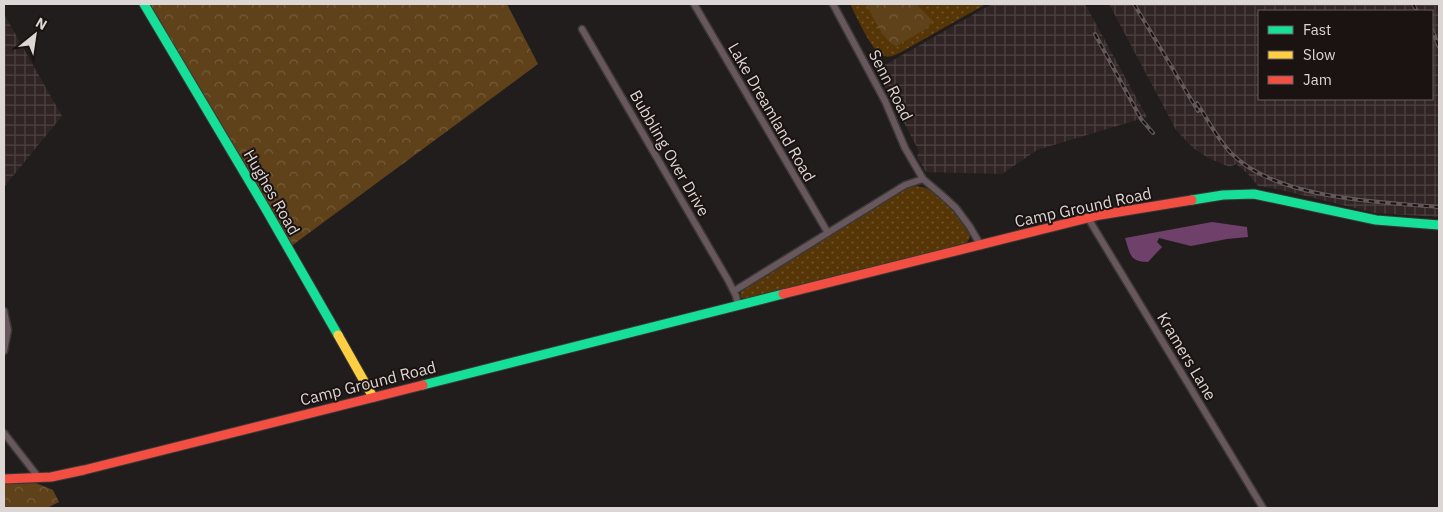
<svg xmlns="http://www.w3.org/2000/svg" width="1443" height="512" viewBox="0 0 1443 512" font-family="'IBM Plex Sans',sans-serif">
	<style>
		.industrial { fill: url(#industrial-grid); fill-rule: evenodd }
		.grass { fill: url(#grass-dots) }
		.forest { fill: url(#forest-crowns) }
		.water { fill: #6f4069 }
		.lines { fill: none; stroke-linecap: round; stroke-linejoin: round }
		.street-casing { stroke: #3b3838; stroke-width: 9 }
		.fast-casing { stroke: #3b3838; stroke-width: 11 }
		.slow-casing { stroke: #3b3838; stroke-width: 11 }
		.jam-casing { stroke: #3b3838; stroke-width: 11 }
		.street { stroke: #68585e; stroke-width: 6 }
		.fast { stroke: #16e098; stroke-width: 9 }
		.slow { stroke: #ffcf43; stroke-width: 9 }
		.jam { stroke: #f24e42; stroke-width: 9 }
		.rail-casing { stroke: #63595c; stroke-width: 4 }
		.rail { stroke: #1b1312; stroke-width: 2; stroke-dasharray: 5.5; stroke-linecap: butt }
		.labels { text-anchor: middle; stroke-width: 4; stroke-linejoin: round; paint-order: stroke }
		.street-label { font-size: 16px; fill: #dcd6d5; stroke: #1b1312 }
	</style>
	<defs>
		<pattern id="industrial-grid" width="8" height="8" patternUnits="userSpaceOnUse" patternTransform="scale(1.25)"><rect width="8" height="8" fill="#302424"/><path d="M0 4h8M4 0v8" fill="none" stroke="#4d4343"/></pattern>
		<pattern id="grass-dots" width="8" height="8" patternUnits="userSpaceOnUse" patternTransform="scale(1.25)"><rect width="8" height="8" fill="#563607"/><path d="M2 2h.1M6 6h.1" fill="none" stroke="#6e522a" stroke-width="1.8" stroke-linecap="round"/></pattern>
		<pattern id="forest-crowns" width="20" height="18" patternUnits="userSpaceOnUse" patternTransform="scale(1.25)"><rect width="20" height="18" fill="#5f411a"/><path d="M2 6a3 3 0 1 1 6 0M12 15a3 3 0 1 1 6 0" fill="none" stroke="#755c3a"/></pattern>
	</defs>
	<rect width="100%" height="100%" fill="#221d1d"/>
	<path class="industrial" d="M992,4H1085L1147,117L1037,150L1002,174L926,172L917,157L919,151L876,70Z
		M1109,4H1439V217L1375,213L1277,189L1258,186L1248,174L1236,164L1230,167L1210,159L1193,148L1176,130ZM1259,11H1432V99H1259Z
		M4,14L62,116L4,187Z"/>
	<path class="grass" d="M850,4H986L903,51C897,54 891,58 884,56C872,53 856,15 850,4Z
		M914,186C921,186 927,188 933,192C943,198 968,223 970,235C970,239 967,242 965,245L745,299L740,297L741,292L744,288L906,188Z"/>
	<path class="forest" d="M147,4H507L538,64L290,247Z
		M866,4H916L933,21L926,29L896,46C883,41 873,16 866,4Z
		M36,483L53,490L59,502L47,508H4V484Z"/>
	<path class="water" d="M1212,222L1247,227L1248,237L1227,239L1191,246L1159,238L1157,242L1162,247L1148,262C1129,262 1130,253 1125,238Z"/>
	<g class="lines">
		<defs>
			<path id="street" d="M694,4L828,233
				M833,4L885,101L905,148L923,179L943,196L956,208L970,227L981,246
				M582,29L728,280L736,296L738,306
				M1088,218L1263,508
				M734,291L905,185L923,179
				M4,311L8,330L4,351
				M4,433L39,478"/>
			<path id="fast" d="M144,4L264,206L338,335
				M1192,200L1223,195L1254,194L1376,220L1439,225
				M423,385L783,294"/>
			<path id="slow" d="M338,335L373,397"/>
			<path id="jam" d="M783,294L1100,215L1192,200
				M4,479L51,477L84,470L423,385"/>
		</defs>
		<use href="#street" class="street-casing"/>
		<use href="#fast" class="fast-casing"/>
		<use href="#slow" class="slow-casing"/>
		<use href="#jam" class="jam-casing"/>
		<use href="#street" class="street"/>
		<use href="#fast" class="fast"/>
		<use href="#slow" class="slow"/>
		<use href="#jam" class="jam"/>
		<defs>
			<path id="rail" d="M1134,4L1198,111
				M1413,4L1417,11
				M1432,30L1439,47
				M1095,34L1141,119L1153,133
				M1197,103C1208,120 1217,139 1232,154C1277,199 1379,202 1439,207"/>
		</defs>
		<use href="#rail" class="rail-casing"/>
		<use href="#rail" class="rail"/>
	</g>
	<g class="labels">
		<g class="street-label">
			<text transform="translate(891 85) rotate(63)" y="6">Senn Road</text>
			<text transform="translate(772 112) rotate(60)" y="6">Lake Dreamland Road</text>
			<text transform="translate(670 153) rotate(60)" y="6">Bubbling Over Drive</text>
			<text transform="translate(272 192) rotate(60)" y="6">Hughes Road</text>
			<text transform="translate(1083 207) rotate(-12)" y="6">Camp Ground Road</text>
			<text transform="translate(1187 356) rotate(59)" y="6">Kramers Lane</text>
			<text transform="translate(368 383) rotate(-14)" y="6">Camp Ground Road</text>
		</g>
	</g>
	<rect width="1443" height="512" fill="none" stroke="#dcd6d5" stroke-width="10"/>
	<rect x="1258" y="10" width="175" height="90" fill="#1b1312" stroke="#686160"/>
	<rect x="1268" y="26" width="25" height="8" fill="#16e098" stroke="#686160"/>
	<text x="1303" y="35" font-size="15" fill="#dcd6d5">Fast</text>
	<rect x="1268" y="51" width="25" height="8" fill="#ffcf43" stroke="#686160"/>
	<text x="1303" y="60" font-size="15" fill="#dcd6d5">Slow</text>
	<rect x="1268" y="76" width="25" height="8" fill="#f24e42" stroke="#686160"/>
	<text x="1303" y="85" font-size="15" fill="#dcd6d5">Jam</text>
	<g transform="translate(35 35) rotate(30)" stroke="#1b1312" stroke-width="4" paint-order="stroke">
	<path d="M0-4L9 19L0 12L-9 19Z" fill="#dcd6d5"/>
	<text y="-8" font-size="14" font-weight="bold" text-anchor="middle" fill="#dcd6d5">N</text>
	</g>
</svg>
